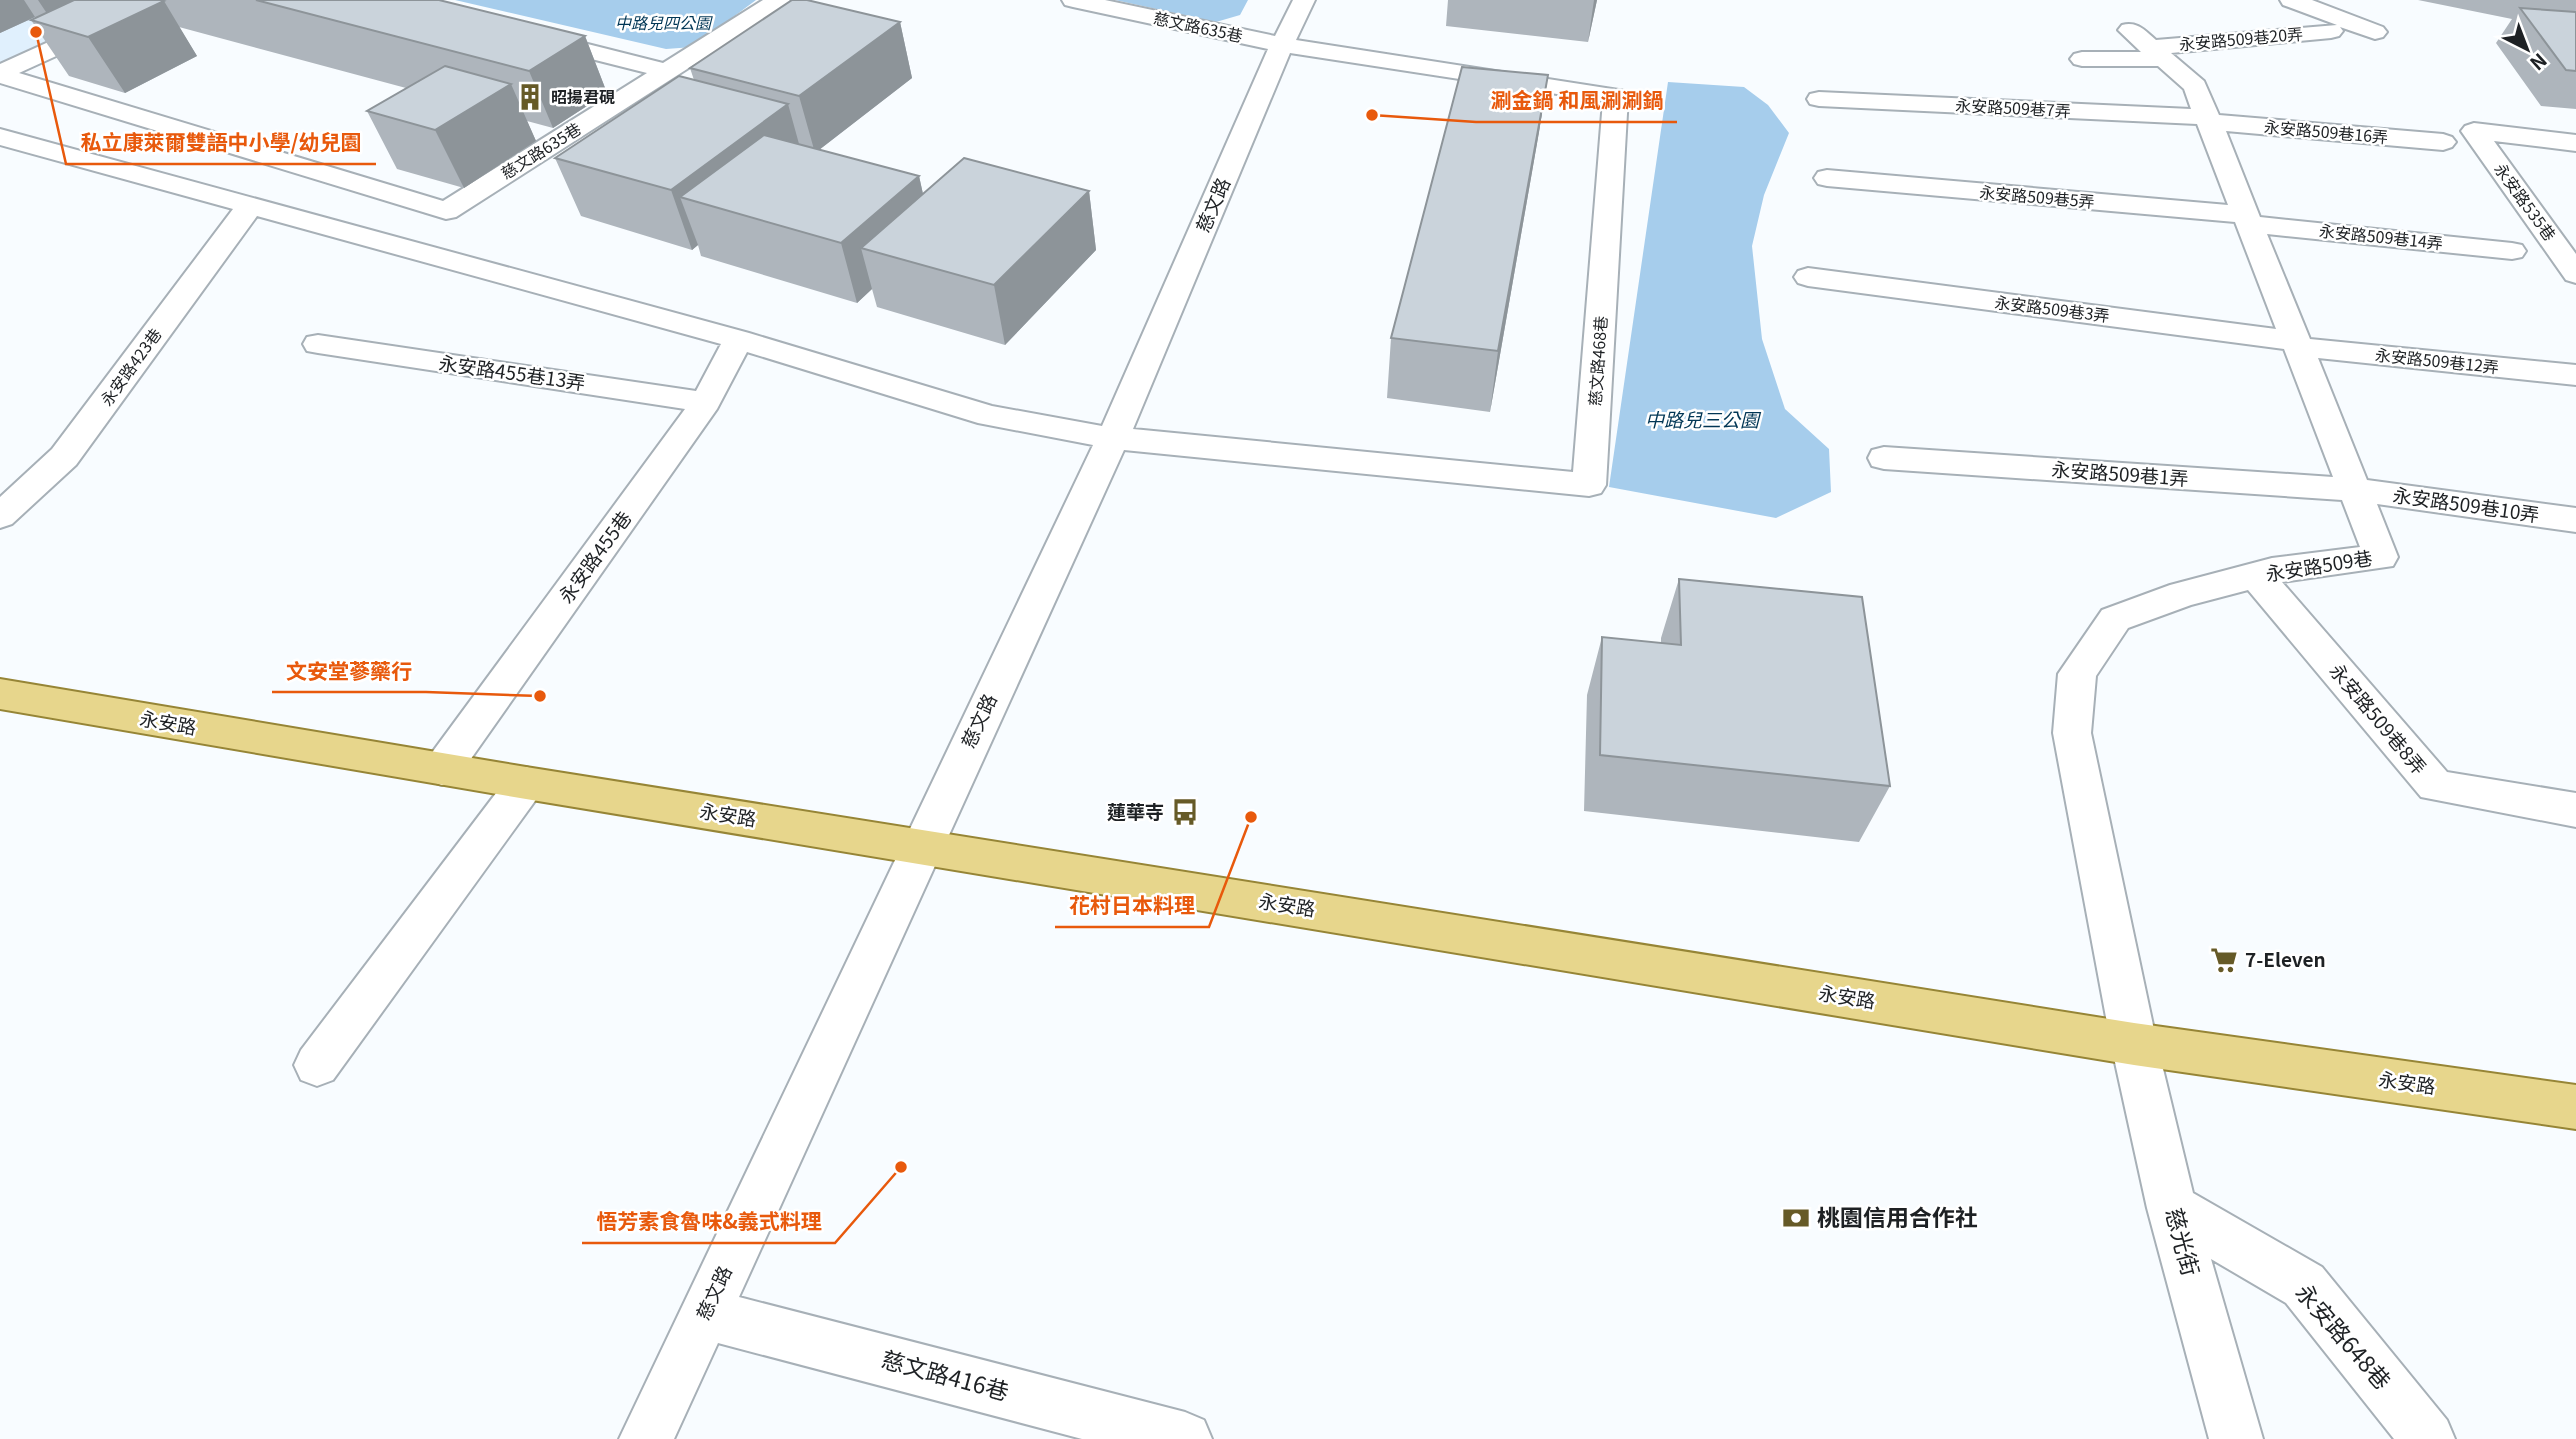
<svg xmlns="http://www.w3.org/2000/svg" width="2576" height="1439" viewBox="0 0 2576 1439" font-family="Georgia,'Noto Sans TC',serif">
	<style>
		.built { fill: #e0f0fd }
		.green { fill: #a6cdec }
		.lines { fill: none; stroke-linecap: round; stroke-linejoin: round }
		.minor-casing { stroke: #a7b0b7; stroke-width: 4 }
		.major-casing { stroke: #968536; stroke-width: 4 }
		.minor { fill: #fff; fill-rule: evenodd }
		.major { fill: #e7d68c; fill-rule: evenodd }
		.wall { fill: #aeb5bc }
		.shaded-wall { fill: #8d9499 }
		.building { fill: #cad3db; stroke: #8d9499; stroke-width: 2 }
		.labels { text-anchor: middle; stroke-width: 5; stroke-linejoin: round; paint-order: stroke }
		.far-park-label { font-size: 16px; font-style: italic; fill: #013655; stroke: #fff }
		.far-street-label { font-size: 16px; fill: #1e2124; stroke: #fff }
		.far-poi-label { font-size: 16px; font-weight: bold; fill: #1e2124; stroke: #fff; text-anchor: start }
		.street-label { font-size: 19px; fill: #1e2124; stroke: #fff }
		.park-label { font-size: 19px; font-style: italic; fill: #013655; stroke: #fff }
		.poi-label { font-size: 19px; font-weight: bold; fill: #1e2124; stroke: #fff; text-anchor: end }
		.near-poi-label { font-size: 23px; font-weight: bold; fill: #1e2124; stroke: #fff; text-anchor: start }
		.near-street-label { font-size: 23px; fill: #1e2124; stroke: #fff }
		.leader { fill: none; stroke: #e8590c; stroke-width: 2.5 }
		.callout-dot { fill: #e8590c; stroke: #fff; stroke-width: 2.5 }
		.callout-label { font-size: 21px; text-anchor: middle; font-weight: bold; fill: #e8590c; stroke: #fff; stroke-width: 5; stroke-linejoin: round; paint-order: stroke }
	</style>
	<rect width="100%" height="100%" fill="#f8fcff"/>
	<path class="built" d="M0,0H143L0,65Z"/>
	<path class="green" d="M455,0H756L693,47L666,49Z
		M1115,0H1248L1240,15L1216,22Z
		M1668,82L1744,87L1768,105L1789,133L1764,195L1752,246L1762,339L1785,409L1829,449L1831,492L1776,518L1609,487Z"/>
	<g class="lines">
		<defs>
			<path id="minor" d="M141,0H171L168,5L19,73L443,201L647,73L532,44L528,39L532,34L540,32L663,63L763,0H790L787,5L456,217L446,219L0,83V64Z
				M1062,0H1105L1275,36L1293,0H1315L1296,40L1625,91L1628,96L1606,485L1601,493L1589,496L1124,450L739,1297L1185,1412L1204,1420L1212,1439H1082L718,1343L674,1439H619L1093,445L978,423L747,352L717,409L456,780L442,785L428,780L422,769L428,758L685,409L318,353L307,351L303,344L307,337L318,335L696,391L721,344L257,216L76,465L12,524L0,528V497L52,449L233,209L0,145V129L749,333L992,406L1102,426L1268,49L1073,7L1065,5ZM1290,53L1603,101L1573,472L1133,429Z
				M2280,0H2312L2383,27L2387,32L2383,37L2375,39L2340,27L2343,31L2339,36L2331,38L2171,53L2204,81L2219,115L2443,134L2452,137L2456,142L2452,147L2443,150L2226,131L2260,217L2512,243L2522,245L2526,251L2522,257L2512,259L2267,234L2310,339L2576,365V385L2318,358L2367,480L2576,508V532L2377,504L2398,557L2393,566L2282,582L2447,772L2576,793V827L2421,797L2248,590L2191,605L2128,628L2096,676L2091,733L2157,1044L2193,1193L2322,1267L2447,1420L2455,1439H2394L2286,1303L2211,1259L2263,1439H2209L2147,1208L2111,1044L2053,733L2058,674L2102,610L2170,585L2272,558L2360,547L2342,500L1884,469L1872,466L1868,458L1872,450L1884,447L2333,477L2284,349L1808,286L1798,283L1794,277L1798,271L1808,268L2276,329L2235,222L1827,186L1818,184L1814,178L1818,172L1827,170L2228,205L2197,124L1819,106L1810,104L1807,99L1810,94L1819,92L2191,109L2184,89L2158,66H2082L2074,64L2070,59L2074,54L2082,52H2141L2118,30L2122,25C2138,21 2145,31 2156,40L2337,25L2283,5Z
				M2474,123L2576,135V151L2494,141L2576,254V283L2566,280L2461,131L2465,126Z
				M526,767L540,772L546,783L540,794L333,1080L317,1086L301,1080L294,1065L301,1050L512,772Z"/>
			<path id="major" d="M0,679L526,767L2134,1023L2576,1085V1129L2134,1065L526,799L0,709Z"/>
		</defs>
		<use href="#minor" class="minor-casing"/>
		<use href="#major" class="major-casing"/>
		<use href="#minor" class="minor"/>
		<use href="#major" class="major"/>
	</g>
	<path class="wall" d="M0,0H439L585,36L607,93L553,128L527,121L536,141L464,188L397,169L367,111L406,88L179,27L197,56L125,93L69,76L31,20L37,17H35L0,33Z
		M1448,0H1597L1588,42L1446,26Z
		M2418,0H2576V109L2541,106L2496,43L2512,19Z
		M900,22L912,78L819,150L919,176L923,194L1089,191L1096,250L1005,345L877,307L872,289L857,303L701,256L698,245L692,250L581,216L555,158L694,80L690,68Z
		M1548,75L1539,132L1490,412L1387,398L1391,338Z
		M1679,579L1890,786L1859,842L1584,811L1587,695L1602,637L1661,643V638Z"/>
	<path class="shaded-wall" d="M0,0H24L35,17L0,33Z
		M38,0H96L52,21Z
		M1594,0H1597L1588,42Z
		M164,1L197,56L125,93L88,37Z
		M900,22L912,78L815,153L799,96Z
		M585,36L607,93L553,128L529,71Z
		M1548,75L1539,132L1490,412L1498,351Z
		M511,84L536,141L464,188L435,130Z
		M788,104L804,162L680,197L698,245L692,250L671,190Z
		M919,176L932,235L861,248L872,289L857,303L841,243Z
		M1089,191L1096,250L1005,345L994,285Z"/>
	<path class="building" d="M74,0H161L164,1L88,37L31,20Z
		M256,0H439L585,36L529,71Z
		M792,0H807L900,22L799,96L690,68Z
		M2520,8L2576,12V71L2566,70Z
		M445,66L511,84L435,130L367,111Z
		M1462,67L1548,75L1498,351L1391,338Z
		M679,76L788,104L671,190L555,158Z
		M764,135L919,176L841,243L680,197Z
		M964,158L1089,191L994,285L861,248Z
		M1679,579L1862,597L1890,786L1600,755L1602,637L1681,645Z"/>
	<defs>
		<symbol id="building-bare" viewBox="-9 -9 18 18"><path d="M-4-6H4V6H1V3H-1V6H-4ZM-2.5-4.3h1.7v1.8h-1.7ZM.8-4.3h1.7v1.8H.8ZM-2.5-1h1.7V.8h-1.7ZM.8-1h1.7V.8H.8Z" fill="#665a27" stroke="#fff" stroke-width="2.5" paint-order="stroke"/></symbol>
		<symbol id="bus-bare" viewBox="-9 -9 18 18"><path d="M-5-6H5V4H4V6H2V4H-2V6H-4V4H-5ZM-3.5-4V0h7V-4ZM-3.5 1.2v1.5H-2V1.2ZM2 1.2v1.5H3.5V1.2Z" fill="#665a27" stroke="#fff" stroke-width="2.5" paint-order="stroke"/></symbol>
		<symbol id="supermarket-bare" viewBox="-9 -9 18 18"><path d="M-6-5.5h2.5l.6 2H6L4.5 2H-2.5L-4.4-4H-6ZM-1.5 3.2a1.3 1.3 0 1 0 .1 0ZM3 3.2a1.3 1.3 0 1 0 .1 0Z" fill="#665a27" stroke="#fff" stroke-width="2.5" paint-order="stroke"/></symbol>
		<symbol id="bank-bare" viewBox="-9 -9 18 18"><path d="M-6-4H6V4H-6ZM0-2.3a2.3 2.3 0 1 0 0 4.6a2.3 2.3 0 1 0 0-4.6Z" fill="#665a27" stroke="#fff" stroke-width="2.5" paint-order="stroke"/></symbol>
	</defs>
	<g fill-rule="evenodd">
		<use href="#building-bare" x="511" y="78" width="38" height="38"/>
		<use href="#bus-bare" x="1166" y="793" width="38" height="38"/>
		<use href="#supermarket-bare" x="2205" y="941" width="38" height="38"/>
		<use href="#bank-bare" x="1777" y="1199" width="38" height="38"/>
	</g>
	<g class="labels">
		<g class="far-park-label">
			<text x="663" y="29">中路兒四公園</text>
		</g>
		<g class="far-street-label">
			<text transform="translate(1198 27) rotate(12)" y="6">慈文路635巷</text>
			<text transform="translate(2241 39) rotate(-5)" y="6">永安路509巷20弄</text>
			<text transform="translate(2013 108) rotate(3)" y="6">永安路509巷7弄</text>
			<text transform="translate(2326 132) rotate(5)" y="6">永安路509巷16弄</text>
			<text transform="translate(541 151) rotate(-32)" y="6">慈文路635巷</text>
			<text transform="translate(2037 197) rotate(5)" y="6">永安路509巷5弄</text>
			<text transform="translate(2525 202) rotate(54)" y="6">永安路535巷</text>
			<text transform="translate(2381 237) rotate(6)" y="6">永安路509巷14弄</text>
			<text transform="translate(2052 309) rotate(7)" y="6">永安路509巷3弄</text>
			<text transform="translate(1598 361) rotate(-86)" y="6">慈文路468巷</text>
			<text transform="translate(2437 361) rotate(6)" y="6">永安路509巷12弄</text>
			<text transform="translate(131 367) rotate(-54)" y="6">永安路423巷</text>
		</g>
		<g class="far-poi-label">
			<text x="551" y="103">昭揚君硯</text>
		</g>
		<g class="street-label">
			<text transform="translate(1213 205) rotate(-67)" y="7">慈文路</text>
			<text transform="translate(512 373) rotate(8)" y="7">永安路455巷13弄</text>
			<text transform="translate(2120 474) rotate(4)" y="7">永安路509巷1弄</text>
			<text transform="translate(2466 505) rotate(8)" y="7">永安路509巷10弄</text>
			<text transform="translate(595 557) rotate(-54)" y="7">永安路455巷</text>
			<text transform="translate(2319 566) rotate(-9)" y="7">永安路509巷</text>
			<text transform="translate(2378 719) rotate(50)" y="7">永安路509巷8弄</text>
			<text transform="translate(979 721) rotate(-65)" y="7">慈文路</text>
			<text transform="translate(168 723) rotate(10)" y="7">永安路</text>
			<text transform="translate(728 815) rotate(9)" y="7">永安路</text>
			<text transform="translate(1287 905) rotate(9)" y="7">永安路</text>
			<text transform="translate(1847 997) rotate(9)" y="7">永安路</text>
			<text transform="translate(2407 1083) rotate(8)" y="7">永安路</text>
			<text transform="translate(714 1293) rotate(-65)" y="7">慈文路</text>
		</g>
		<g class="park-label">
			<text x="1702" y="427">中路兒三公園</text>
		</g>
		<g class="poi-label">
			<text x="1164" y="819">蓮華寺</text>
			<text x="2245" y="967" text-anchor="start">7-Eleven</text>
		</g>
		<g class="near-poi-label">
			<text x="1817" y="1226">桃園信用合作社</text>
		</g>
		<g class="near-street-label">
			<text transform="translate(2182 1242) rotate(75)" y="8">慈光街</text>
			<text transform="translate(2343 1337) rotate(49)" y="8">永安路648巷</text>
			<text transform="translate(945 1376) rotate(15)" y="8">慈文路416巷</text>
		</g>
	</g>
	<path class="leader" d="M1372 115L1476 122H1677M36 32L66 164H376M540 696L426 692H272M1251 817L1209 927H1055M901 1167L835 1243H582"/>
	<g class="callout-dot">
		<circle cx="1372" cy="115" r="7"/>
		<circle cx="36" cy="32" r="7"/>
		<circle cx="540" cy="696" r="7"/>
		<circle cx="1251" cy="817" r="7"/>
		<circle cx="901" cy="1167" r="7"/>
	</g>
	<g class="callout-label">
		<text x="1577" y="108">涮金鍋 和風涮涮鍋</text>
		<text x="221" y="150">私立康萊爾雙語中小學/幼兒園</text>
		<text x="349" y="679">文安堂蔘藥行</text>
		<text x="1132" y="913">花村日本料理</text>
		<text x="709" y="1229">悟芳素食魯味&amp;義式料理</text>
	</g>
	<g transform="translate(2527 49) rotate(138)" stroke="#ffffff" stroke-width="5" paint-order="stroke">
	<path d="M0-5L12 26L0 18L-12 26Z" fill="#1e2124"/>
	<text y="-10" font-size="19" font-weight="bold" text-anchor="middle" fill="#1e2124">N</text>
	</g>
</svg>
